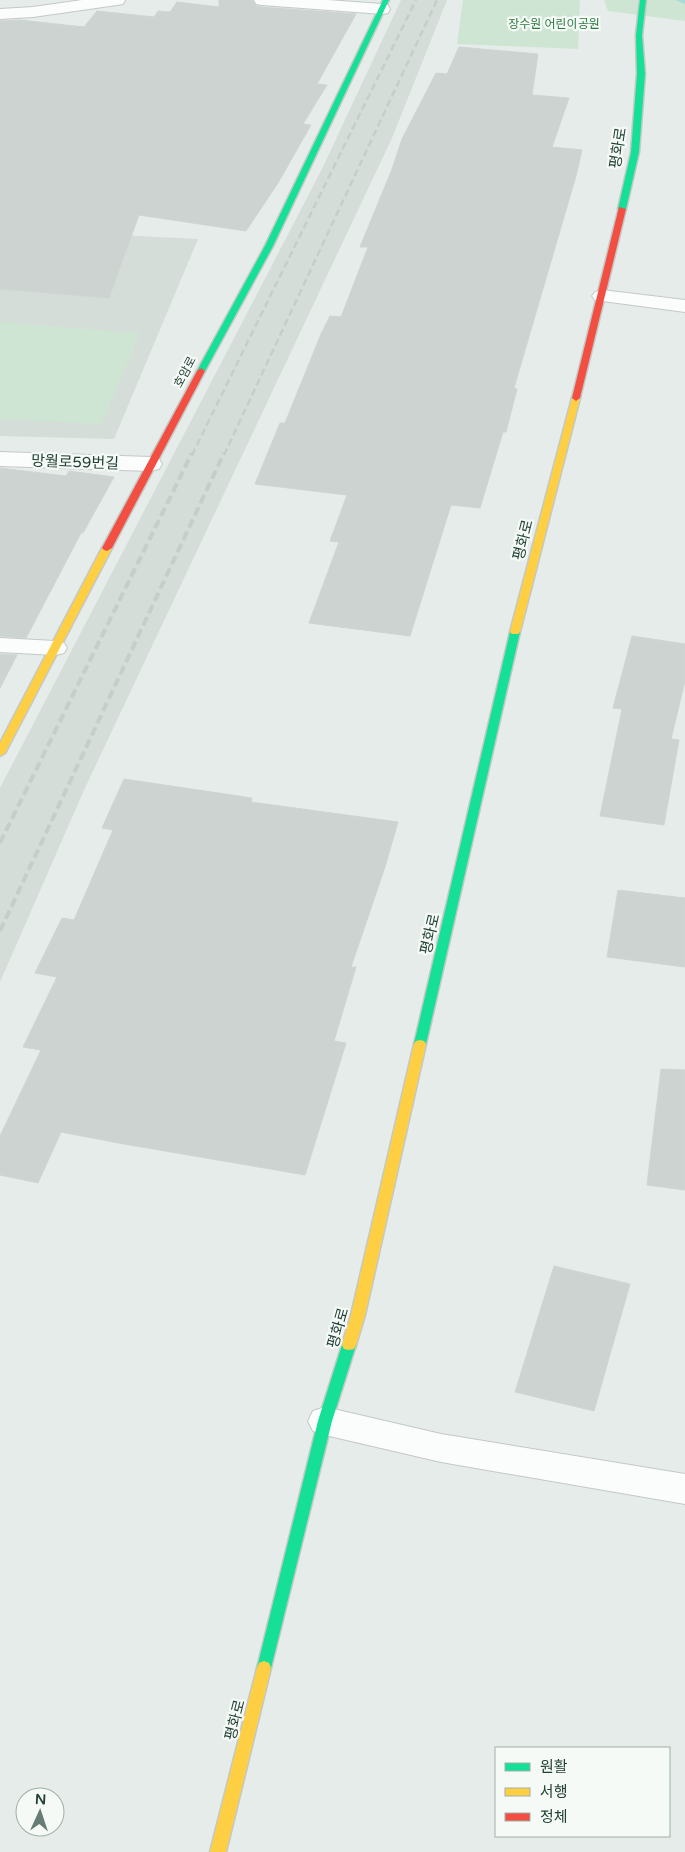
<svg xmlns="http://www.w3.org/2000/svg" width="685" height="1852" viewBox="0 0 685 1852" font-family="'Varela Round','Noto Sans KR',sans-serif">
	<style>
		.built { fill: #d4ddd8 }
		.green { fill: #cfe5d3 }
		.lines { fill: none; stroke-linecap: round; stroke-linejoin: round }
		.stream { fill: #a6dada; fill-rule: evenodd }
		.building { fill: #cdd3d0; stroke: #cfd5d2 }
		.lane-casing { stroke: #c3c9c6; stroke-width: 2 }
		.street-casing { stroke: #c3c9c6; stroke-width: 2 }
		.fast-casing { stroke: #c2c9c6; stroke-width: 3 }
		.slow-casing { stroke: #c2c9c6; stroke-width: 3 }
		.jam-casing { stroke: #c2c9c6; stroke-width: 3 }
		.lane { fill: #fbfcfc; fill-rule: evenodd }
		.street { fill: #fbfcfc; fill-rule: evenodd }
		.fast { fill: #16e098; fill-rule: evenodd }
		.slow { fill: #ffcf43; fill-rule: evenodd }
		.jam { fill: #f24e42; fill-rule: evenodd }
		.rail-far1 { stroke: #c7cdca; stroke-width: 2.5; stroke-dasharray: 7 4; stroke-linecap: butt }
		.rail { stroke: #c7cdca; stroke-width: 4; stroke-dasharray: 9 4.5; stroke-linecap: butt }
		.labels { text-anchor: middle; stroke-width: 4.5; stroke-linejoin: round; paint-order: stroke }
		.far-park-label { font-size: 12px; fill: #2b793f; stroke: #f5faf7 }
		.far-street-label { font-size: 12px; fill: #224035; stroke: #f5faf7 }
		.street-label { font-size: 15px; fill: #224035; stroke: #f5faf7 }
	</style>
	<rect width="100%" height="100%" fill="#e6ece9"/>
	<path class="built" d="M401,0H447L392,138L84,790L0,982V788L322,169Z
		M0,229L198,239L114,439L0,436Z"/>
	<path class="green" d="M463,0H580L578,49L457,44Z
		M604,0H685V21L608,11Z
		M0,322L140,333L101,424L0,419Z"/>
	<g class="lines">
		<path class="stream" d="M675,0H685V4Z"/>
	</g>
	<path class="building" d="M219,0H252L256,6L262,7L356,14L317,84L327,85L303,124L311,125L278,183L246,231L139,215L109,298L0,289V21L20,20L84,27L97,11L154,17L158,11L170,12L177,2L219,7Z
		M459,47L538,54L532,95L569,98L552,147L582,150L576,176L514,388L517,389L506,432H503L480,508L451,505L410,636L309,623L339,542L330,541L347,495L255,484L280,423H285L321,334L330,316L341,317L368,247H360L392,169L402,139L436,73L447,74Z
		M0,468L66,476L69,471L114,477L83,533H81L26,638L0,636Z
		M632,636L685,644V681L671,739L679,740L664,825L600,816L622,709L613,708Z
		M0,654L17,655L0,688Z
		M124,779L252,798L251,802L398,822L385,867L351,967H356L334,1041L346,1043L305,1175L124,1144L61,1132L38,1183L0,1175V1136L41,1050L23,1047L57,977L35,973L62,918L74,920L113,830L102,828Z
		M618,890L685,898V967L607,957Z
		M661,1069L685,1070V1190L647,1185Z
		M554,1266L630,1284L594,1411L515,1392Z"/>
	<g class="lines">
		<defs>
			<path id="lane" d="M325,1407L441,1434L685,1474V1504L441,1462L325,1435L313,1431L308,1421L313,1411Z"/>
			<path id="street" d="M82,0H125L123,4L117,5L33,17L0,19V9L33,7Z
				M254,0H328L382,4L388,5L390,9L388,13L382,14L262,5L256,4Z
				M602,290L685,300V312L595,300L592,296L595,292Z
				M0,452L151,457L159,459L162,464L159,469L151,471L0,466Z
				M0,638L55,641L64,643L67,648L64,653L55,655L0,652Z"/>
			<path id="fast" d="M383,0H389L273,246L205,371L201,374L198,373L197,371L265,246Z
				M640,0H646L642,35L645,74L639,152L626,209L622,211L618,209L631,152L637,74L636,35Z
				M515,629L520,632L426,1044L424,1047H416L414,1044L510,632Z
				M349,1340L354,1341L356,1345L332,1421L271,1668L269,1673L264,1675L259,1673L257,1668L318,1421L342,1345L344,1341Z"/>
			<path id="slow" d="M576,395L580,398L520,632L518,634H512L510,632L572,398Z
				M107,545L112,548L5,753L0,756V743L102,548Z
				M420,1040L424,1041L426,1044L365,1315L356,1345L354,1349L349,1350L344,1349L342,1345L351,1315L414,1044L416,1041Z
				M264,1661L269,1663L271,1668L226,1852H210L257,1668L259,1663Z"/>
			<path id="jam" d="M619,207L626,209L580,398L576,401L572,398Z
				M201,368L205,371L112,548L107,551L104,550L102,548L197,371Z"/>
		</defs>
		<use href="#lane" class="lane-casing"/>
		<use href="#street" class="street-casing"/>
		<use href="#fast" class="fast-casing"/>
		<use href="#slow" class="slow-casing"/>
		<use href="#jam" class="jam-casing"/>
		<use href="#lane" class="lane"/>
		<use href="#street" class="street"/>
		<use href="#fast" class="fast"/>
		<use href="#slow" class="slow"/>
		<use href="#jam" class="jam"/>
		<path class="rail-far1" d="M192,455L416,0
			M224,455L437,0"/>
		<path class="rail" d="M0,843L192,453
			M0,931L224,453"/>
	</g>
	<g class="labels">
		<g class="far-park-label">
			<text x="554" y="28">장수원 어린이공원</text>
		</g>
		<g class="far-street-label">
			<text transform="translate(185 372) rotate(-62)" y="4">호암로</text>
		</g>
		<g class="street-label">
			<text transform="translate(618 148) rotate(-81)" y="5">평화로</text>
			<text transform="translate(75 462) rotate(2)" y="5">망월로59번길</text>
			<text transform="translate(523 540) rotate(-76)" y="5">평화로</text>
			<text transform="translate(430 934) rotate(-77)" y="5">평화로</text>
			<text transform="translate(338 1328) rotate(-74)" y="5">평화로</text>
			<text transform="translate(235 1720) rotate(-76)" y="5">평화로</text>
		</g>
	</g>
	<rect x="495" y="1747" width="175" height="90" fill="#f5faf7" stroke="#a1b0a9"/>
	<rect x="505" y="1763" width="25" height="8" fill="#16e098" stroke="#a1b0a9"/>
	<text x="540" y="1772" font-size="15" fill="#224035">원활</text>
	<rect x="505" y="1788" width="25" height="8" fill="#ffcf43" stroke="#a1b0a9"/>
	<text x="540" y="1797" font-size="15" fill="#224035">서행</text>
	<rect x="505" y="1813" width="25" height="8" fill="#f24e42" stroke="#a1b0a9"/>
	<text x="540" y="1822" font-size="15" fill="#224035">정체</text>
	<g transform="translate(40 1812) rotate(3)"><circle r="24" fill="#f5faf7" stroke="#a1b0a9"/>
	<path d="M0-4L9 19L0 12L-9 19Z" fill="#677c74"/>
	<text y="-8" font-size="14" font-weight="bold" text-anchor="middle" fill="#224035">N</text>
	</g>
</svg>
